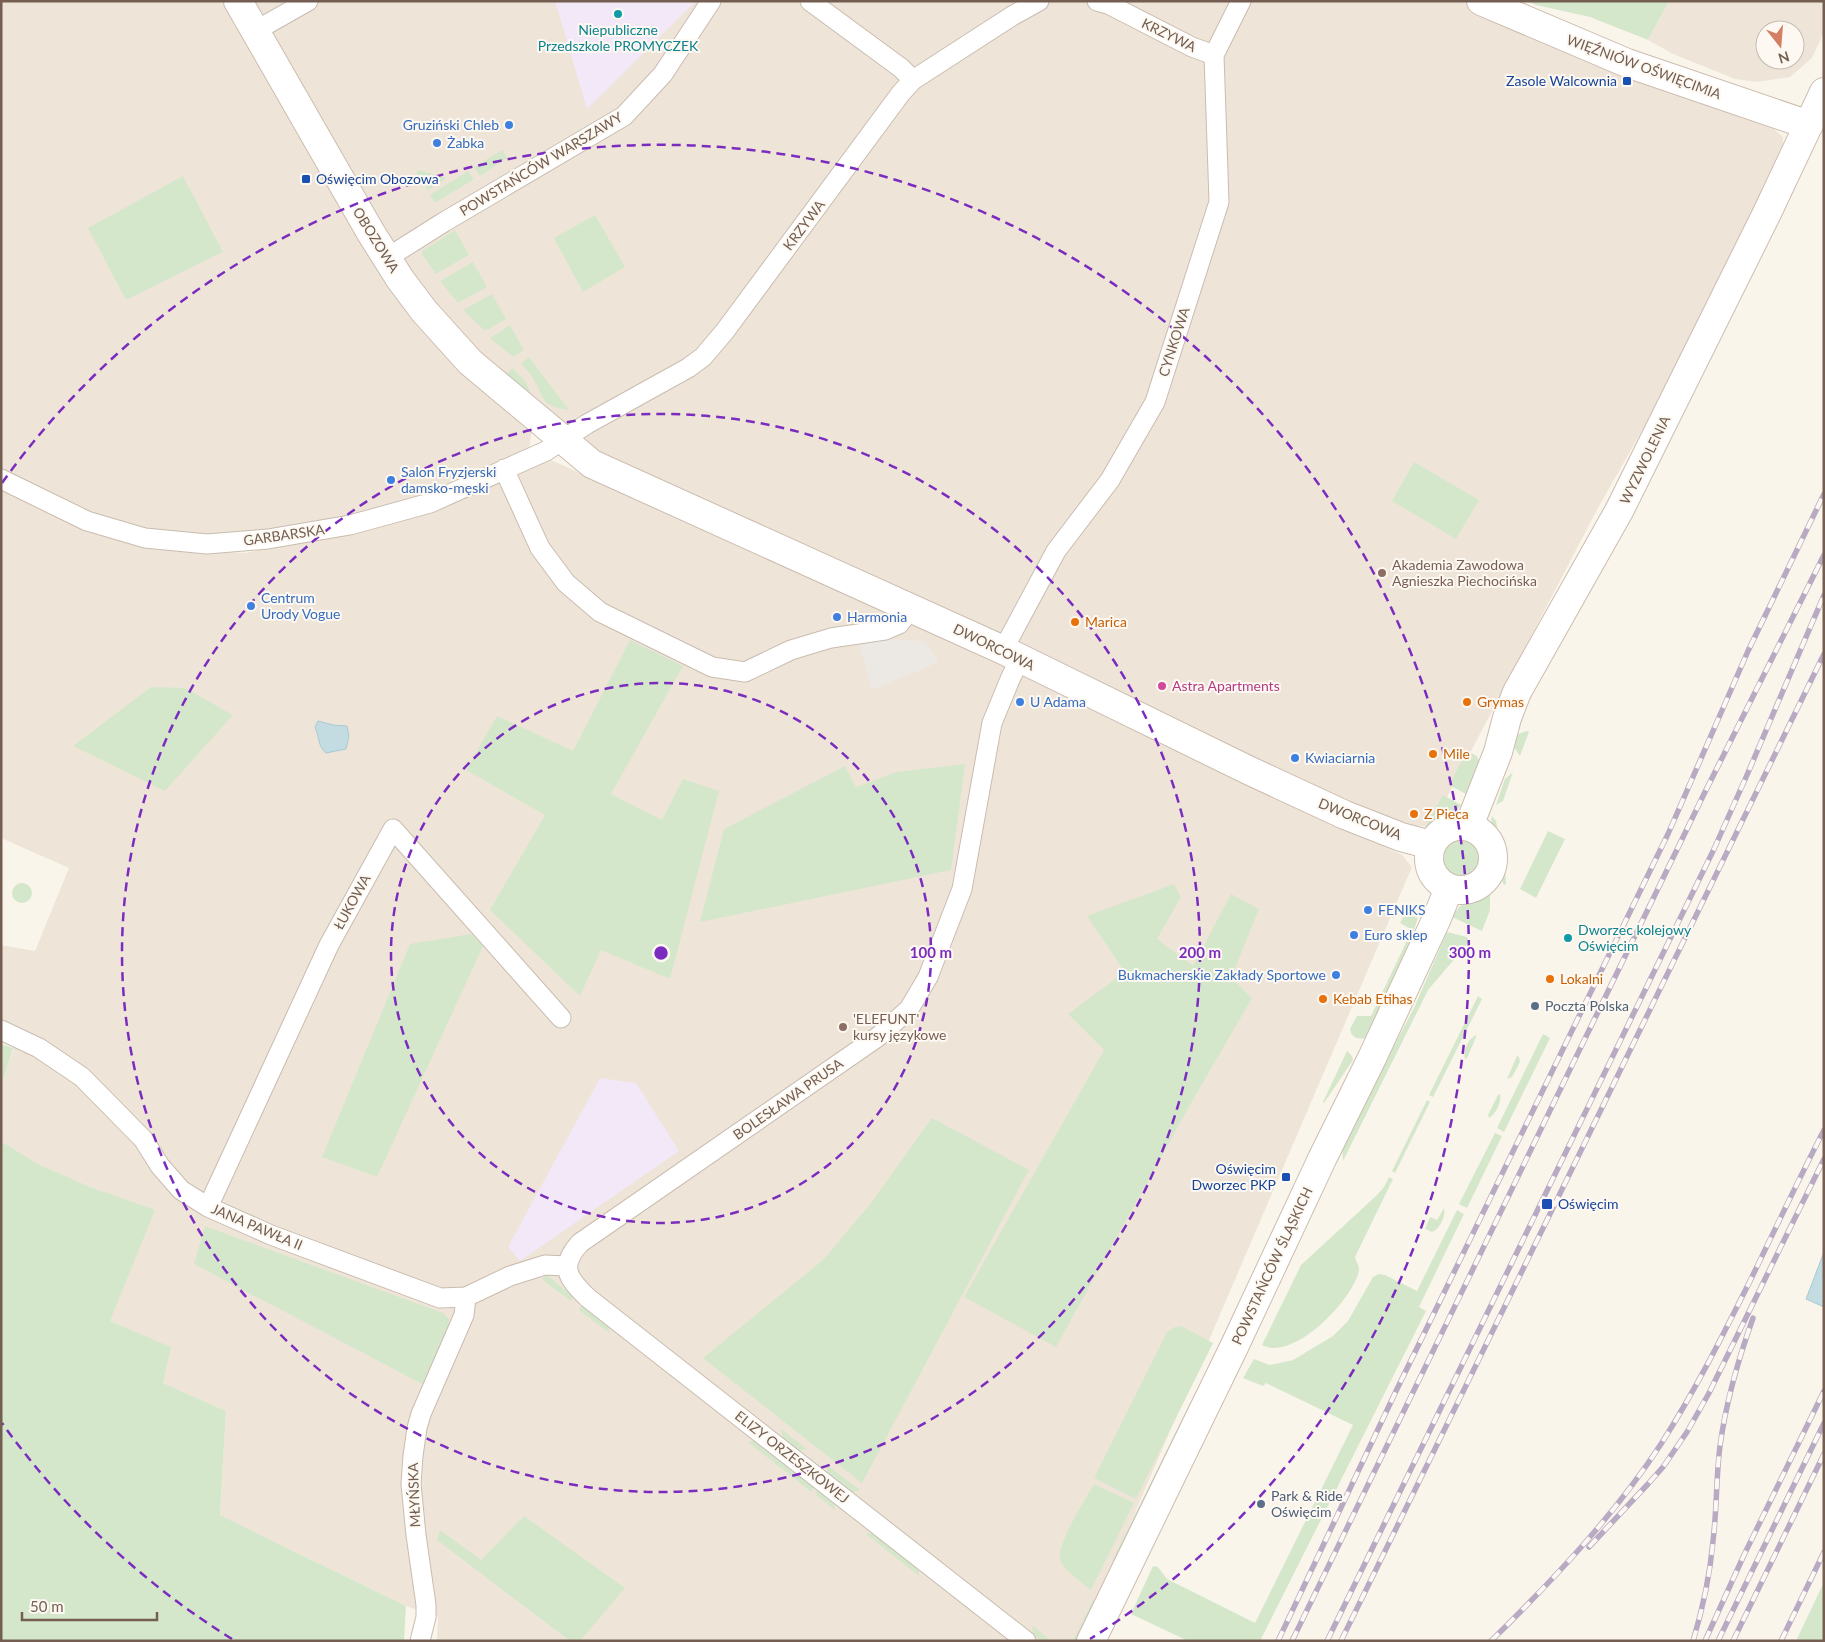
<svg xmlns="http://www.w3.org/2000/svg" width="1825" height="1642" viewBox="0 0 1825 1642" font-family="Lato,sans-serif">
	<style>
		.residential { fill: #eee5d8; fill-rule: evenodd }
		.industrial { fill: #ece8e3 }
		.education { fill: #f2e8f7 }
		.green { fill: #d5e7cb }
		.water { fill: #c2dce2; stroke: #a9cad2 }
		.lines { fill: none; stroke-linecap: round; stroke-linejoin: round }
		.street-casing { stroke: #c9bcaf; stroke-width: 21 }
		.secondary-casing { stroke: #ccbcae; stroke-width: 30 }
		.street { stroke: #fff; stroke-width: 19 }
		.secondary { stroke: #fff; stroke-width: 28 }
		.rail-casing { stroke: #b9aac4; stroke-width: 5.5 }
		.rail { stroke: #fdf9f2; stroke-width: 4; stroke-dasharray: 11; stroke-linecap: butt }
		.ring { fill: none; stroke: #7b2cbf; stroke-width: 2.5; stroke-dasharray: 9 6 }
		.culture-dot { fill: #0f9aa8; stroke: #fdf9f2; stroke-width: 2 }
		.transit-dot { fill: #1a4fb4; stroke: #fdf9f2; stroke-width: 2 }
		.shop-dot { fill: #3f7fe0; stroke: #fdf9f2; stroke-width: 2 }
		.education-dot { fill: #8d6e63; stroke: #fdf9f2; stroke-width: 2 }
		.food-dot { fill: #e8710a; stroke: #fdf9f2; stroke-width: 2 }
		.hotel-dot { fill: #d1479c; stroke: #fdf9f2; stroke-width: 2 }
		.service-dot { fill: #5c6f8a; stroke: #fdf9f2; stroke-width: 2 }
		.labels { text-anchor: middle; stroke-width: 4; stroke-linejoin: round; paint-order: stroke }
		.culture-label { font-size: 14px; fill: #0d838f; stroke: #fdf9f2 }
		.street-label { font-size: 14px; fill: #735e51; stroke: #fdf9f2 }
		.transit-label { font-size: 14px; fill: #164399; stroke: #fdf9f2; text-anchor: end }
		.shop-label { font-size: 14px; fill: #366cbe; stroke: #fdf9f2; text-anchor: start }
		.education-label { font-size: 14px; fill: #785e54; stroke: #fdf9f2; text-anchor: start }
		.food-label { font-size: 14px; fill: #c56008; stroke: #fdf9f2; text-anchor: start }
		.hotel-label { font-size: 14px; fill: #b23c85; stroke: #fdf9f2; text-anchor: start }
		.service-label { font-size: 14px; fill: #4e5e75; stroke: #fdf9f2; text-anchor: start }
		.centre { fill: #7b2cbf; stroke: #fdf9f2; stroke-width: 2.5 }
		.ring-label { font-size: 15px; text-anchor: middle; font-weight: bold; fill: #7b2cbf; stroke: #fdf9f2; stroke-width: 4; stroke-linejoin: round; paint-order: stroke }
	</style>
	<rect width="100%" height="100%" fill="#faf5eb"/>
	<path class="residential" d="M1,1H228L292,122L532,429L529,449L427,495L384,508L270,533L206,537L145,530L89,513L1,471Z
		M246,1H1472L1767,123L1783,137V163L1720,294L1599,506L1432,826H1415L1352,808L593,448L496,375L401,266Z
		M1669,1H1824V32L1812,58L1790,77L1757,82L1735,79L1673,54L1648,40ZM1765,30H1795V60H1765Z
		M547,458L1052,689L1402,855L1412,867L1080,1641H437L438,1617L406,1606L220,1515L226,1411L163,1383L170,1347L110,1322L93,1188L38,1164L1,1141V1087L19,1030L1,1019V945L35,951L69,868L1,838V483L169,549L245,553L327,536Z"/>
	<path class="industrial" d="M857,637L925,641L939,662L872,690Z"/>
	<path class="education" d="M555,1H696L587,109Z
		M600,1078L636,1083L679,1151L520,1261L508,1247Z"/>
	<path class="green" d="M1528,1H1669L1648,40L1590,17L1536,5Z
		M502,150L507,158L480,176L474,167Z
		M418,170L447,178L428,190L416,172Z
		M468,171L474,179L435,203L430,195Z
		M183,176L223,252L126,300L88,228Z
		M595,215L625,267L583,292L554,238Z
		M455,230L469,255L436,274L422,254V251Z
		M473,262L487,287L458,303L440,281Z
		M492,294L506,319L485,331L463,310Z
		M510,325L524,350L513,357L490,338Z
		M529,357L569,410C542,406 545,401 534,380C531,374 526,369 521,364Z
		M512,368C521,377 532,385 530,399L503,378Z
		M1414,462L1479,500L1456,539L1392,501Z
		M630,640L683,666L611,794L662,820L683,779L719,791L670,979L601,950L580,996L490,910L545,815L466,770L497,716L573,751Z
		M151,687L185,688L233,715L165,791L73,746Z
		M1526,731L1529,732L1520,756L1513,746L1516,735Z
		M1467,751L1477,756L1479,762L1466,794L1449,785Z
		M965,764L951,870L700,922L724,829L845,766L856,787L896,772Z
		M1513,772L1503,801L1496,805L1505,779Z
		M1443,795L1461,805L1453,816L1425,827Z
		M1492,816L1496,821L1498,832L1504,844L1506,884L1504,885C1497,871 1502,867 1501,854C1499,840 1489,830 1492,816Z
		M1548,831L1565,839L1536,898L1520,889Z
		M1442 858a19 19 0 1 1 38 0a19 19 0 1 1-38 0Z
		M12 893a10 10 0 1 1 20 0a10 10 0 1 1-20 0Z
		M1174,884L1181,897L1157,939L1193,966L1231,894L1259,909L1231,978L1252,998L1190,1105L1056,1347L964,1297L1104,1050L1068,1014L1125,972L1087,916Z
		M1490,889V910L1482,931L1452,917L1460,906Z
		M1405,913L1418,918C1404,960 1386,999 1365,1038C1357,1040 1351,1037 1350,1029L1357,1016H1371L1412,930L1400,923Z
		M1447,932L1467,937L1469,942L1428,990L1343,1161L1342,1144L1414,1008Z
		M471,934L483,946L377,1177L322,1157L410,944Z
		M1478,996L1482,999L1433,1097L1429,1095Z
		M1543,1034L1550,1038L1504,1132L1497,1128Z
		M1477,1035L1467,1058L1465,1059C1462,1051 1469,1037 1477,1035Z
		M1,1044L13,1048L1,1087Z
		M1347,1051L1352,1056L1353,1060L1324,1103L1323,1102Z
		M1517,1056L1519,1057L1520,1062L1512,1077L1507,1079Z
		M1500,1094C1502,1101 1496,1115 1489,1118L1488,1115L1498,1095Z
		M1427,1100L1430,1102L1395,1173L1392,1171Z
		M932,1118L1029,1170L862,1483L703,1358L823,1260L871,1203Z
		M1495,1133L1502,1136L1467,1208L1459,1204Z
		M1,1141L38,1164L93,1188L155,1210L110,1321L171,1347L163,1383L226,1411L220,1515L406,1606L404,1641H1Z
		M1389,1177L1393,1179L1355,1257C1356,1262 1360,1266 1359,1271C1352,1301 1293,1362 1262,1345L1301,1265L1377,1195L1384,1187Z
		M1444,1208C1446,1216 1440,1229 1432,1232L1425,1229L1430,1217L1437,1220Z
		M1457,1210L1464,1214L1419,1307L1426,1311L1260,1641H1188L1131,1614L1153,1566L1158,1567L1167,1579L1255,1623L1353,1425L1266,1383L1263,1386L1243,1378L1254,1359L1270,1365L1293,1360L1333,1336L1348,1321L1373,1277L1379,1274L1385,1275L1417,1291Z
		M205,1226L443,1313L449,1319L448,1328L449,1329L422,1384L194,1264Z
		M546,1274L573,1297L571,1301L542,1280Z
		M582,1304L609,1325V1333L579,1310Z
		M1181,1326L1213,1343L1136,1499L1094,1478L1167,1332L1175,1327Z
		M1193,1402L1117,1563L1112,1561L1190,1403Z
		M781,1429L807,1449L798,1451L783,1439Z
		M757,1440L815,1486L811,1492L748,1442Z
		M826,1464L860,1490L852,1493L828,1474Z
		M1094,1484L1134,1503L1091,1590C1082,1582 1064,1571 1060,1559C1056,1545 1086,1498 1094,1484Z
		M819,1489L833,1500L835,1510L815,1494Z
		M524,1516L625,1588L580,1641H570L437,1540L440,1530L481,1560Z
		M872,1533L877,1535L918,1567L919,1576L866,1534Z
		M1824,1582V1641H1796Z
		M1093,1600L1097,1603L1079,1641H1073Z
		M1032,1625L1051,1641H1041L1033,1634Z"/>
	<path class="water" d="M318,721L333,725L347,726L349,736L346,749L326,753C318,747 319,736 315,727Z
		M1824,1252V1307L1806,1299Z"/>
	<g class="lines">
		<defs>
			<path id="street" d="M810,1L901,68L913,80
				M1097,1L1108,4L1192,47L1214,55
				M255,31L308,1
				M387,258L444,222L624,116L663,74L711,1
				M504,469L540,548L566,583L600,612L712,667L745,672L791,650L831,638L885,630L899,624L911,609
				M1,479L87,521L145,538L207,544L268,539L350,525L430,503L546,451L587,424L688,368L703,357L725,331L901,93L913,80L1012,16L1039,1
				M1003,650L1056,551L1110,480L1155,402L1219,202L1214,55L1241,1
				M1020,660L1011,677L992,723L962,889L928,977L909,1009L879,1036L580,1243C559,1266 567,1278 588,1298L1026,1641
				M1,1030L39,1048L82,1077L143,1139L160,1166L181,1190L208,1207L271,1235L440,1298L466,1297L510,1276L545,1265L567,1266
				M208,1207L329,945L393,829L561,1018
				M420,1641L426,1617V1605L416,1535L411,1484L413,1456L417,1428L421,1414L464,1315L466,1297"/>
			<path id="secondary" d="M238,1L371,233L400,279L424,311L470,362L592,464L1003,650L1248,770L1345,815L1401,837L1431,845
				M1481,1L1627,63L1809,125
				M1429 858a32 32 0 1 1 64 0a32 32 0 1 1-64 0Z
				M1469,826L1498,752L1507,718L1517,692L1619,511L1767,213L1824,92
				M1091,1641L1235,1345L1322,1159L1372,1058L1437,918L1449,888"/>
		</defs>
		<use href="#street" class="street-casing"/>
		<use href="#secondary" class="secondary-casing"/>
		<use href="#street" class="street"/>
		<use href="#secondary" class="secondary"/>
		<defs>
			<path id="rail" d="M1589,1547L1648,1484L1663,1467L1687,1432L1709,1393L1824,1159
				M1278,1641L1397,1389L1668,834L1748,651L1824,494
				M1292,1641L1704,794L1824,555
				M1327,1641L1714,849L1747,775L1824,595
				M1341,1641L1824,654
				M1491,1641C1552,1581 1614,1516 1661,1444C1695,1391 1723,1335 1751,1279C1775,1229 1799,1179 1824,1130
				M1693,1641C1703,1608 1710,1574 1713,1541C1717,1509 1716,1477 1720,1446C1726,1402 1738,1360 1753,1318
				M1705,1641L1744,1555L1824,1391
				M1718,1641L1824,1423
				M1733,1641L1824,1454
				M1781,1641L1824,1552"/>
		</defs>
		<use href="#rail" class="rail-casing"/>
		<use href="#rail" class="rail"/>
	</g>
	<g class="ring">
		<circle cx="661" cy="953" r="270"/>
		<circle cx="661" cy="953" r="539"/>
		<path d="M232 1639A809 809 0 0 1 2 1423M2 483A809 809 0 1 1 1090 1639"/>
	</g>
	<g class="culture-dot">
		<circle cx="618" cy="14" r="5"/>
		<circle cx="1568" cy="938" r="5"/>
	</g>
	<g class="transit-dot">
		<rect x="1622" y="76" width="10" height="10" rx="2.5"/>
		<rect x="301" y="174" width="10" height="10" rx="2.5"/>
		<rect x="1281" y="1172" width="10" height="10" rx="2.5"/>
		<rect x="1541" y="1198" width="12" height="12" rx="2.5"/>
	</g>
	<g class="shop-dot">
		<circle cx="509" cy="125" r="5"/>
		<circle cx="437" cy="143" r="5"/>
		<circle cx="391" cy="480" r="5"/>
		<circle cx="251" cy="606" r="5"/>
		<circle cx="837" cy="617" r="5"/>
		<circle cx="1020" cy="702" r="5"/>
		<circle cx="1295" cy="758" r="5"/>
		<circle cx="1368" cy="910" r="5"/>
		<circle cx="1354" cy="935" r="5"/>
		<circle cx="1336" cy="975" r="5"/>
	</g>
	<g class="education-dot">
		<circle cx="1382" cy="573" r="5"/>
		<circle cx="843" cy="1027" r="5"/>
	</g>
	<g class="food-dot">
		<circle cx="1075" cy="622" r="5"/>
		<circle cx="1467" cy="702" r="5"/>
		<circle cx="1433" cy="754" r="5"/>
		<circle cx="1414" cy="814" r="5"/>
		<circle cx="1550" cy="979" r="5"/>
		<circle cx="1323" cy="999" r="5"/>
	</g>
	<circle class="hotel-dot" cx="1162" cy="686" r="5"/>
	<g class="service-dot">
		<circle cx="1535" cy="1006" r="5"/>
		<circle cx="1261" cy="1504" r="5"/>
	</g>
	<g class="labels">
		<g class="culture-label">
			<text x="618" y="35">Niepubliczne<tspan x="618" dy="16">Przedszkole PROMYCZEK</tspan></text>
			<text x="1578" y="935" text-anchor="start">Dworzec kolejowy<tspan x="1578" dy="16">Oświęcim</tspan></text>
		</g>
		<g class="street-label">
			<text transform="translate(1169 35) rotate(26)" y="5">KRZYWA</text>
			<text transform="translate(1644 67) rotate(20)" y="5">WIĘŹNIÓW OŚWIĘCIMIA</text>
			<text transform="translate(541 164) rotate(-31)" y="5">POWSTAŃCÓW WARSZAWY</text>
			<text transform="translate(804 225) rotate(-53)" y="5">KRZYWA</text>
			<text transform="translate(376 240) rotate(58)" y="5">OBOZOWA</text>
			<text transform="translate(1174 342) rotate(-72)" y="5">CYNKOWA</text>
			<text transform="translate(1645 460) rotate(-64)" y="5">WYZWOLENIA</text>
			<text transform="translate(284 535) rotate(-8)" y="5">GARBARSKA</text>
			<text transform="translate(994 647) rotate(26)" y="5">DWORCOWA</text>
			<text transform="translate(1360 819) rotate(22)" y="5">DWORCOWA</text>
			<text transform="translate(352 902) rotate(-61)" y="5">ŁUKOWA</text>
			<text transform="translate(788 1099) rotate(-35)" y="5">BOLESŁAWA PRUSA</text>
			<text transform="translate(257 1227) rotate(23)" y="5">JANA PAWŁA II</text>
			<text transform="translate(1272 1266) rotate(-65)" y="5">POWSTAŃCÓW ŚLĄSKICH</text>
			<text transform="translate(792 1457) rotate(38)" y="5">ELIZY ORZESZKOWEJ</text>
			<text transform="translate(414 1495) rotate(-92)" y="5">MŁYŃSKA</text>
		</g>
		<g class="transit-label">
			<text x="1617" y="86">Zasole Walcownia</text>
			<text x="316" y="184" text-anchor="start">Oświęcim Obozowa</text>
			<text x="1276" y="1174">Oświęcim<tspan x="1276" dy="16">Dworzec PKP</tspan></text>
			<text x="1558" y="1209" text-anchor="start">Oświęcim</text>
		</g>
		<g class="shop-label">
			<text x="499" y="130" text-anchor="end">Gruziński Chleb</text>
			<text x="447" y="148">Żabka</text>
			<text x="401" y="477">Salon Fryzjerski<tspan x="401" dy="16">damsko-męski</tspan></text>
			<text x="261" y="603">Centrum<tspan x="261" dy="16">Urody Vogue</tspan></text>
			<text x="847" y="622">Harmonia</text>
			<text x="1030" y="707">U Adama</text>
			<text x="1305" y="763">Kwiaciarnia</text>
			<text x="1378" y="915">FENIKS</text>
			<text x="1364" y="940">Euro sklep</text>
			<text x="1326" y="980" text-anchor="end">Bukmacherskie Zakłady Sportowe</text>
		</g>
		<g class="education-label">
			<text x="1392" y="570">Akademia Zawodowa<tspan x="1392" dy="16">Agnieszka Piechocińska</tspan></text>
			<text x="853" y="1024">'ELEFUNT'<tspan x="853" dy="16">kursy językowe</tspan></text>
		</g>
		<g class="food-label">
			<text x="1085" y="627">Marica</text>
			<text x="1477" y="707">Grymas</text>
			<text x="1443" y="759">Mile</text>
			<text x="1424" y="819">Z Pieca</text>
			<text x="1560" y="984">Lokalni</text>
			<text x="1333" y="1004">Kebab Etihas</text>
		</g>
		<g class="hotel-label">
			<text x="1172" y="691">Astra Apartments</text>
		</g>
		<g class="service-label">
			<text x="1545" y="1011">Poczta Polska</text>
			<text x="1271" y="1501">Park &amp; Ride<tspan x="1271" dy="16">Oświęcim</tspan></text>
		</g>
	</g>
	<circle cx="661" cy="953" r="8" class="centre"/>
	<g class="ring-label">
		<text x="931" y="958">100 m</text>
		<text x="1200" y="958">200 m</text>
		<text x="1470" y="958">300 m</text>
	</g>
	<rect width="1825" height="1642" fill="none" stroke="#735e51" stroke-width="5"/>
	<g transform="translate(1780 45) rotate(163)"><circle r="24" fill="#fdf9f2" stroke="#c6bbb2"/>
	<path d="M0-4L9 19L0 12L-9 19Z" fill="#d47f61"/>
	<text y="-8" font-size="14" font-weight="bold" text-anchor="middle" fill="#735e51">N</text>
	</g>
	<path d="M22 1612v8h135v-8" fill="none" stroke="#735e51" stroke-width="2.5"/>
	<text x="30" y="1612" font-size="15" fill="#735e51" stroke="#fdf9f2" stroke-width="4" paint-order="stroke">50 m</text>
</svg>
